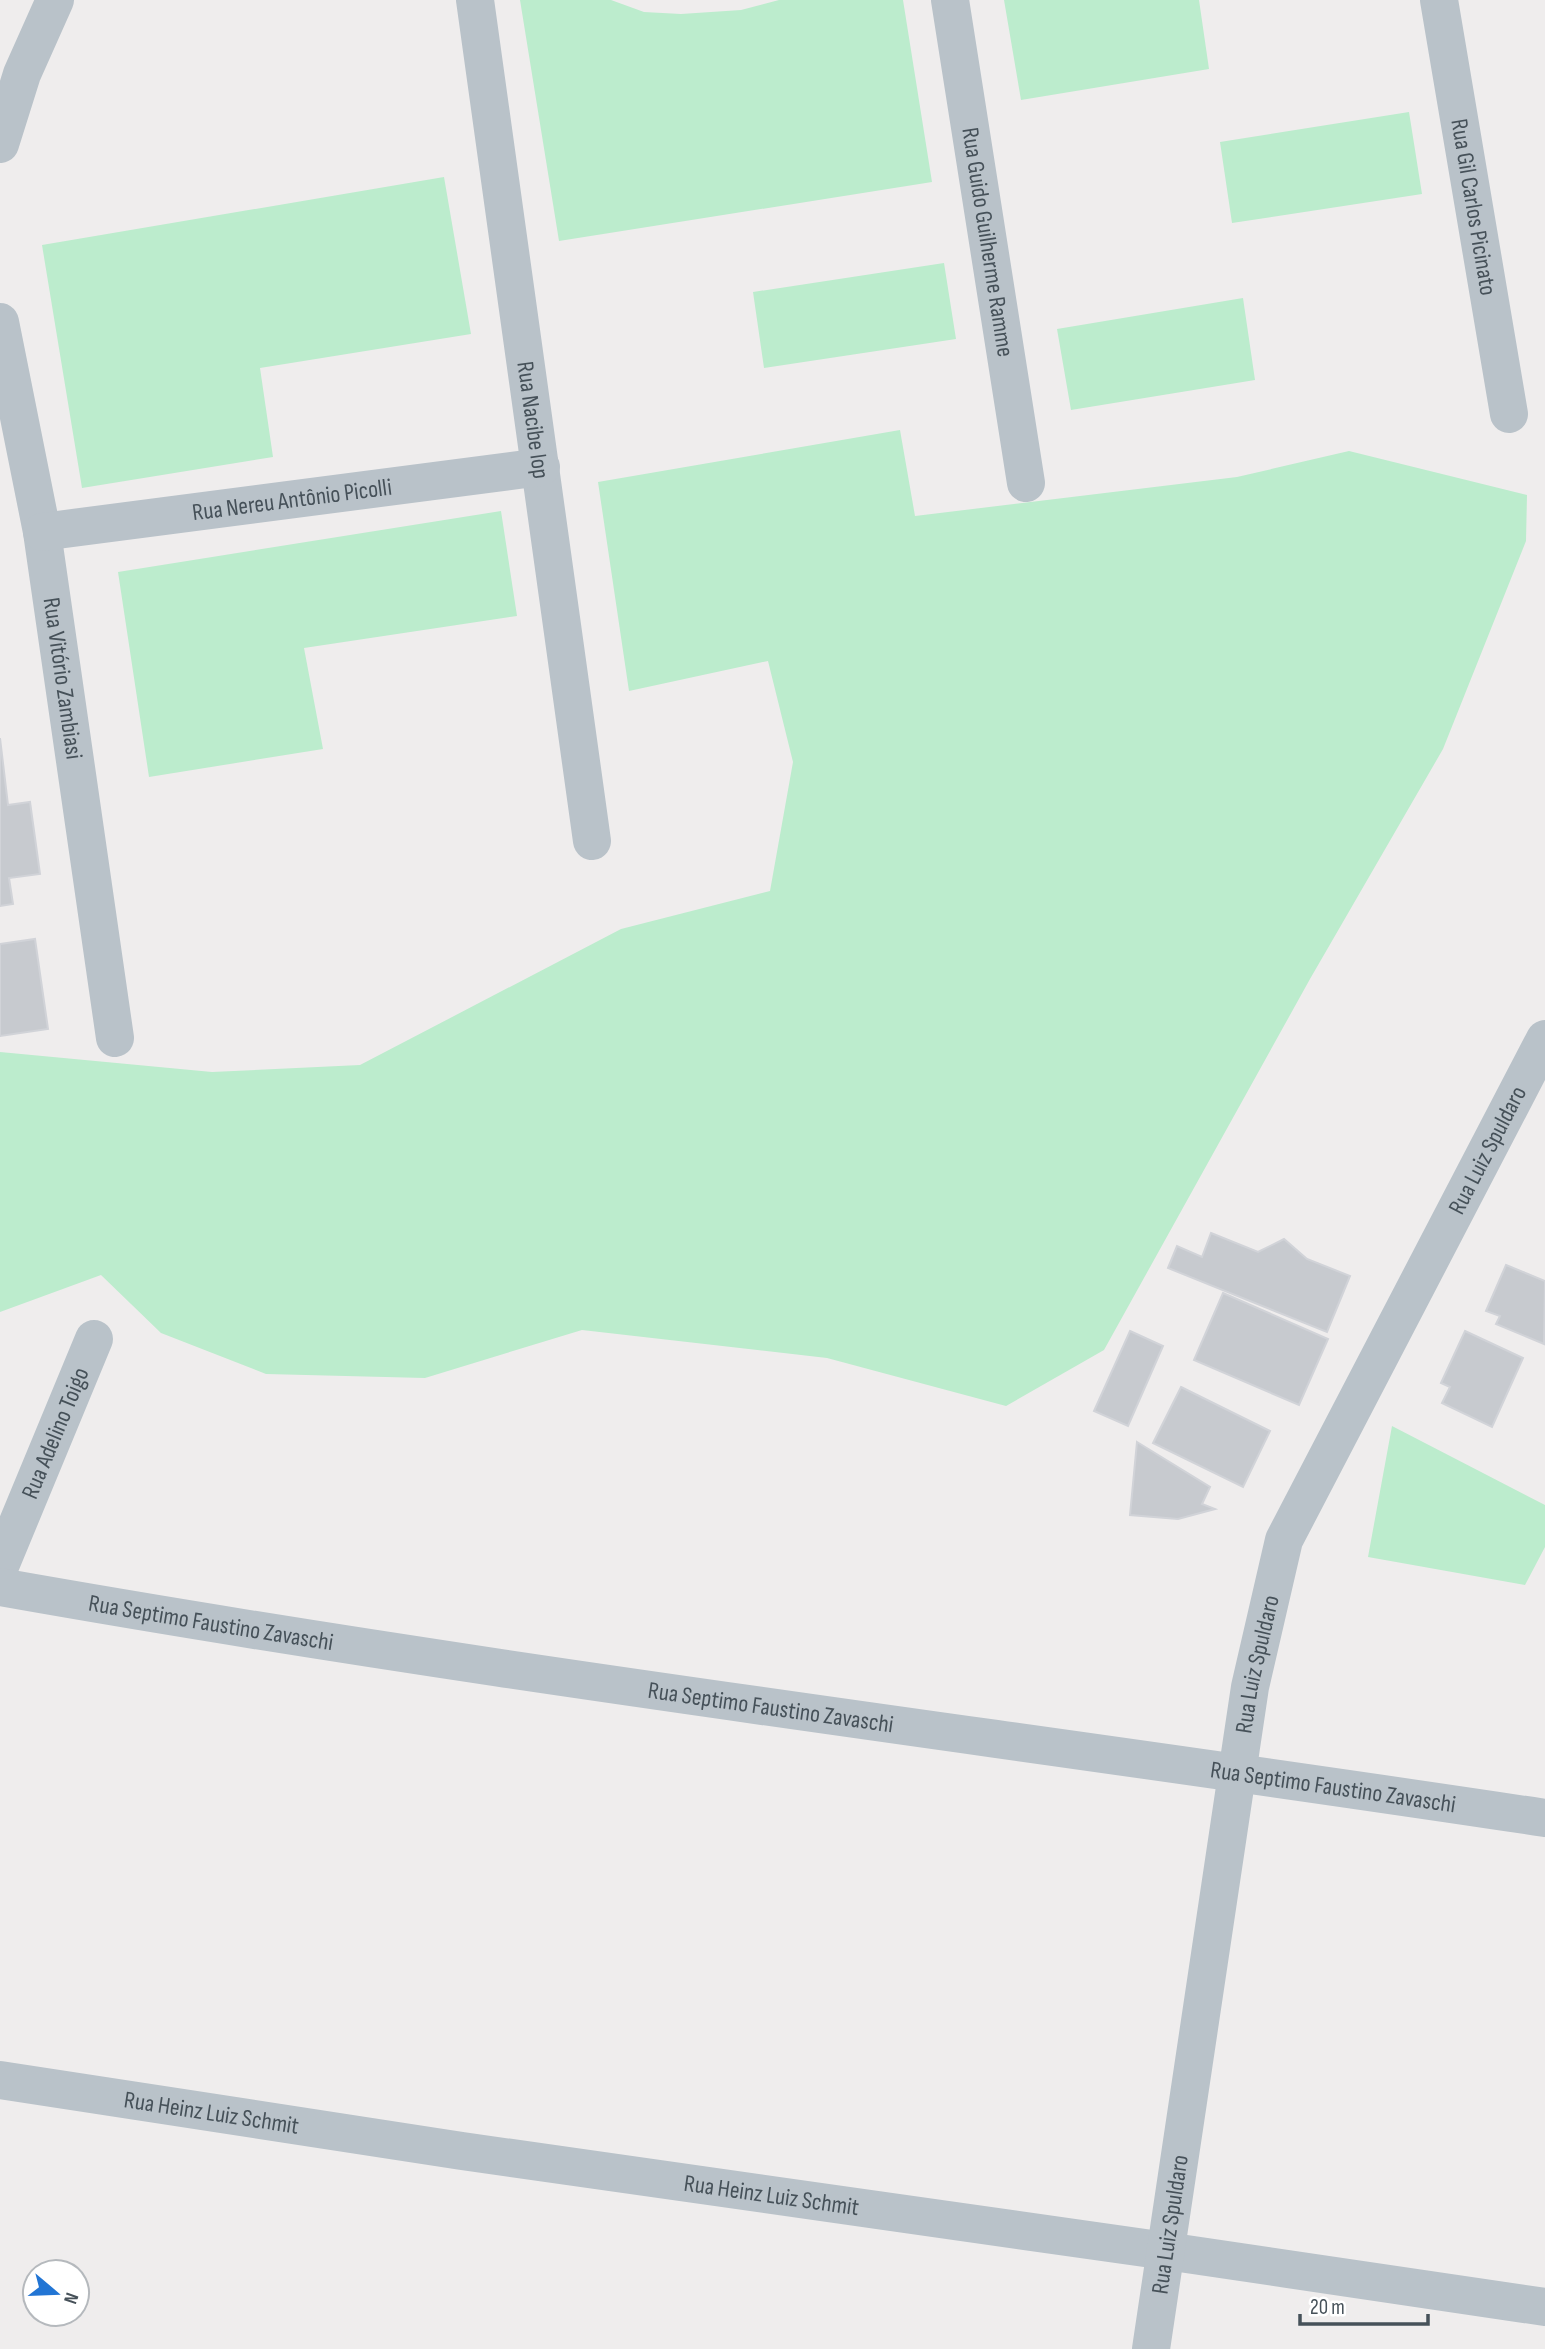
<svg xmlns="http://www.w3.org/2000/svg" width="1545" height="2349" viewBox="0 0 1545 2349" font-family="'Sofia Sans Condensed',sans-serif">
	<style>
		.green { fill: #bceccd }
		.building { fill: #c7cacf; stroke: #d1d3d8; stroke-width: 2 }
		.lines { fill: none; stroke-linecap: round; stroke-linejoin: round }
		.minor { stroke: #b9c2c9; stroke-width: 38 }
		.labels { text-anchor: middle; stroke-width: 6; stroke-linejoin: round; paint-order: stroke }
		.street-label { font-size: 24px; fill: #465159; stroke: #fff }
	</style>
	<rect width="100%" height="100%" fill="#efeded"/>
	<path class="green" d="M520,0H611L644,12L681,14L741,10L779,0H903L932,182L559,241Z
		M1004,0H1199L1209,69L1021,100Z
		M1409,112L1422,194L1232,223L1220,142Z
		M444,177L471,334L260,368L273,457L82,488L42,245Z
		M944,263L956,339L764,368L753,292Z
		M1243,298L1255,380L1071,410L1057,329Z
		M900,430L915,516L1237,477L1349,451L1527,495L1526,541L1443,749L1310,979L1104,1350L1006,1406L827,1358L582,1330L425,1378L266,1374L161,1333L101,1275L0,1312V1052L212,1072L360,1065L621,929L770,891L793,762L768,661L629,691L598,482Z
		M501,511L517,616L304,648L323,749L149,777L118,572Z
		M1392,1426L1545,1505V1547L1525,1585L1368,1557Z"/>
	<path class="building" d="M0,738L8,805L30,802L40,874L9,878L13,904L0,906Z
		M35,939L48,1029L0,1036V944Z
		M1211,1233L1258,1252L1284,1239L1307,1259L1350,1276L1327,1332L1168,1268L1177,1246L1202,1257Z
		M1506,1265L1545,1281L1544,1344L1496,1324L1500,1316L1486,1311Z
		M1223,1293L1328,1339L1299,1405L1194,1360Z
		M1130,1331L1163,1346L1128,1426L1094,1411Z
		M1465,1331L1523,1358L1492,1427L1442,1403L1450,1387L1441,1383Z
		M1181,1387L1270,1431L1243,1487L1153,1443Z
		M1137,1442L1210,1487L1202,1504L1215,1509L1178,1519L1130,1515Z"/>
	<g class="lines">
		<g class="minor">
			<path id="s1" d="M475,0L592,841"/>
			<path id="s2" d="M950,0L1026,483"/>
			<path id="s3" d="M1439,0L1509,414"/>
			<path d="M0,144L22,74L55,0"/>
			<path id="s4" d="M0,322L42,532L115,1038"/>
			<path id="s5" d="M42,532L541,467"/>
			<path id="s6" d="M0,1566L94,1339"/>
			<path id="s7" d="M0,1587C513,1678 1030,1740 1545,1818"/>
			<path id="s8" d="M0,2080L462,2151L1166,2251L1545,2307"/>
			<path id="s9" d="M1151,2349L1250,1687L1284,1540L1545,1039"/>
		</g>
	</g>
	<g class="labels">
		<g class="street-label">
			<text dy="8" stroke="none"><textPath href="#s3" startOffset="210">Rua Gil Carlos Picinato</textPath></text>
			<text dy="8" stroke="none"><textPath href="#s2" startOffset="245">Rua Guido Guilherme Ramme</textPath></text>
			<text dy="8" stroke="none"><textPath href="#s1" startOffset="424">Rua Nacibe Iop</textPath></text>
			<text dy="8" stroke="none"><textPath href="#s5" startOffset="252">Rua Nereu Antônio Picolli</textPath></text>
			<text dy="8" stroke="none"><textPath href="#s4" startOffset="362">Rua Vitório Zambiasi</textPath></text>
			<text dy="8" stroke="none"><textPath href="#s9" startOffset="1260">Rua Luiz Spuldaro</textPath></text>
			<text dy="8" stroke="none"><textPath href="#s6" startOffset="144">Rua Adelino Toigo</textPath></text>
			<text dy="8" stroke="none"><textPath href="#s7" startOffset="214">Rua Septimo Faustino Zavaschi</textPath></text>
			<text dy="8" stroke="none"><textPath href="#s9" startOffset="693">Rua Luiz Spuldaro</textPath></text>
			<text dy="8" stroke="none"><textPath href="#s7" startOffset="780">Rua Septimo Faustino Zavaschi</textPath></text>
			<text dy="8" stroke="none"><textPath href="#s7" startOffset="1348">Rua Septimo Faustino Zavaschi</textPath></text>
			<text dy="8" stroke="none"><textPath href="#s8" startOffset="214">Rua Heinz Luiz Schmit</textPath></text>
			<text dy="8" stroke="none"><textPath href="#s8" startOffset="780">Rua Heinz Luiz Schmit</textPath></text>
			<text dy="8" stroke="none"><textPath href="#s9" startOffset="126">Rua Luiz Spuldaro</textPath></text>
		</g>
	</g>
	<g transform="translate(56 2293) rotate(109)"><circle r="33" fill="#ffffff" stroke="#b5b9bd" stroke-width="2"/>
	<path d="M0-5L12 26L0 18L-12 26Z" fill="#2275d4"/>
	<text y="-10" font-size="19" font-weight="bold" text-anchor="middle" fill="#465159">N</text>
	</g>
	<path d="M1300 2314v10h128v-10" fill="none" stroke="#465159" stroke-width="3.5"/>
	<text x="1310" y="2314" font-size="21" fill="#465159" stroke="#ffffff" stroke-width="5" paint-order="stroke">20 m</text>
</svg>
